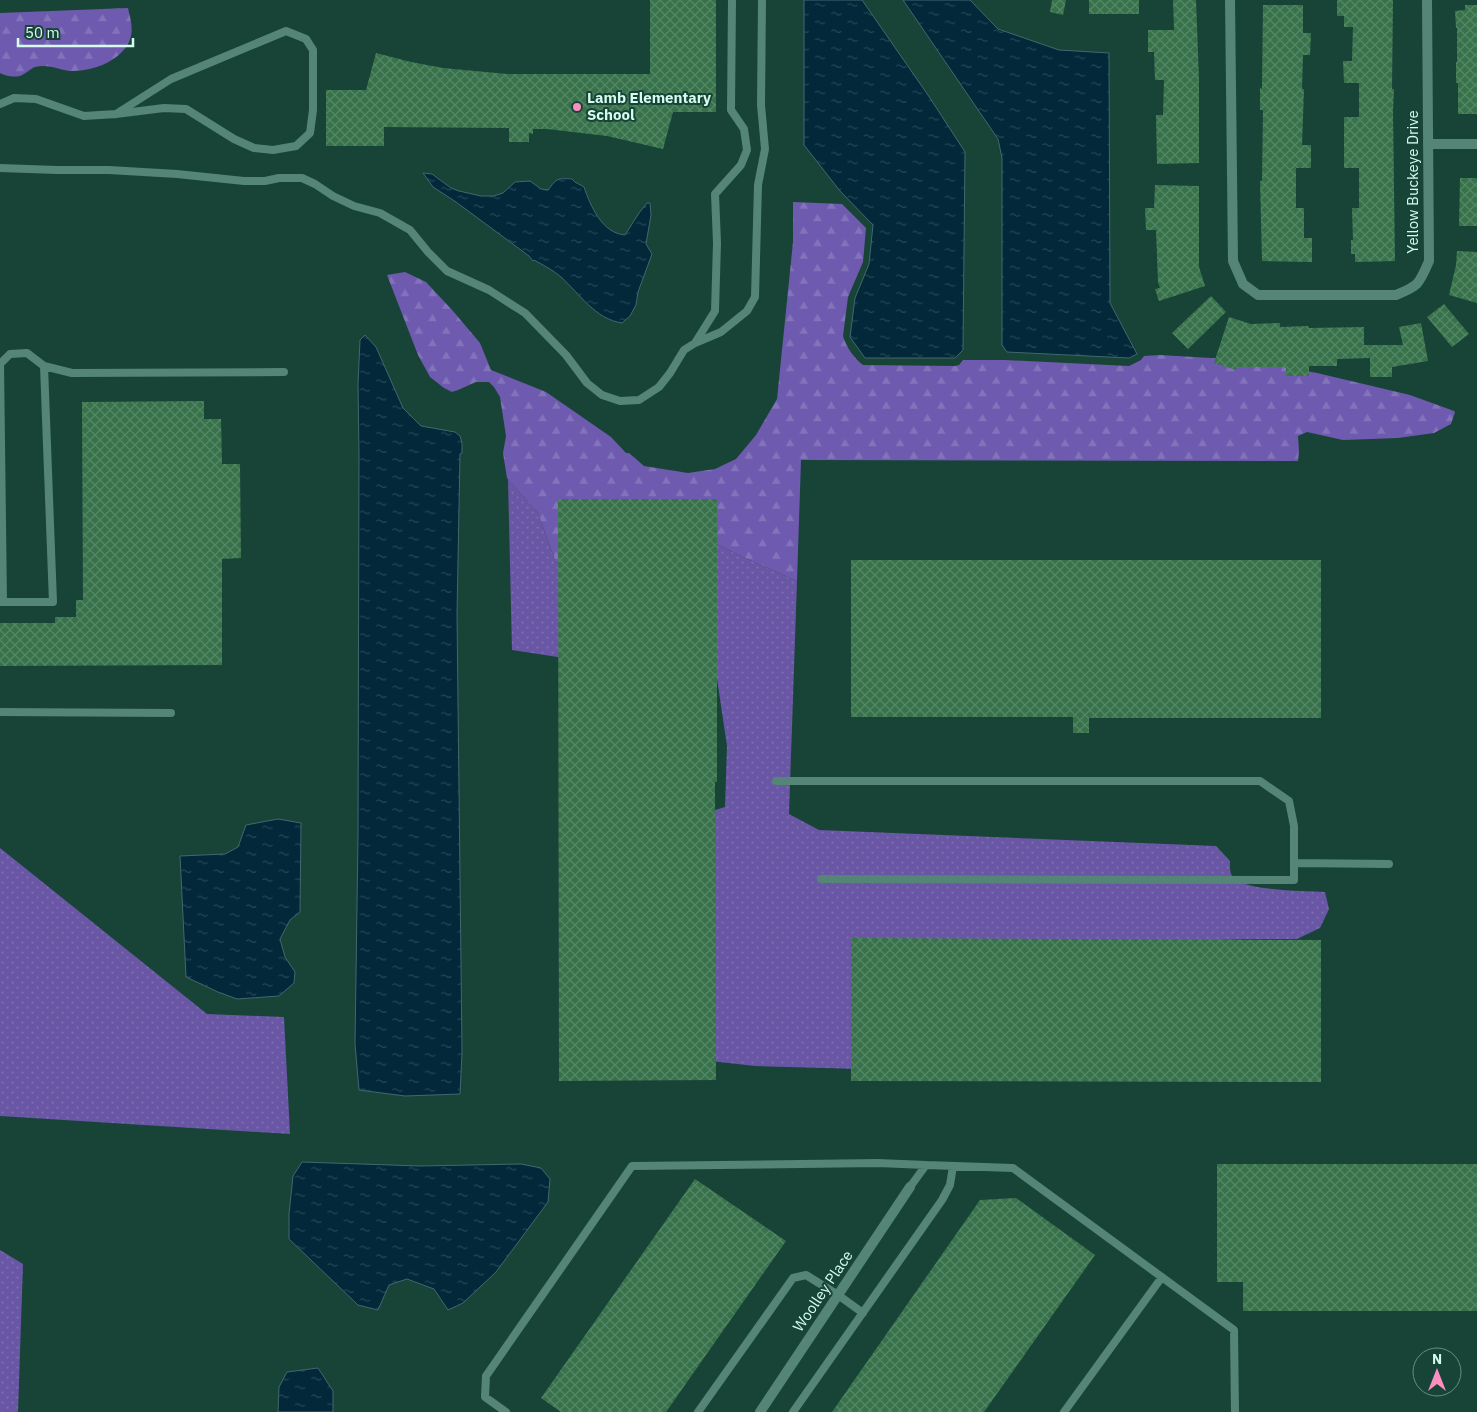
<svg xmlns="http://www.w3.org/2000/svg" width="1477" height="1412" viewBox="0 0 1477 1412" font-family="'IBM Plex Sans',sans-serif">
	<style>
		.grass { fill: url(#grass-dots) }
		.forest { fill: url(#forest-firs) }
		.water { fill: url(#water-ripples); stroke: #416870 }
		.building { fill: url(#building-cross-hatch) }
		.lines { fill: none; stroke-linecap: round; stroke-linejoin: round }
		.service { stroke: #548576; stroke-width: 8 }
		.minor { stroke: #548576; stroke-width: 10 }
		.poi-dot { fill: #fd8ec0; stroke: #184438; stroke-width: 2 }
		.labels { text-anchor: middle; stroke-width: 4; stroke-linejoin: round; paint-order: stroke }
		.poi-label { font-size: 15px; font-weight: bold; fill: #d5fcee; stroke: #184438; text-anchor: start }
		.street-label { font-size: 15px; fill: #d5fcee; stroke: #184438 }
	</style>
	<defs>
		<pattern id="grass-dots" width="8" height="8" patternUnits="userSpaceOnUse" patternTransform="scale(1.25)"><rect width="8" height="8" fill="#6956a4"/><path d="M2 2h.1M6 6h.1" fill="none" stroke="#7e6fb1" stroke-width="1.8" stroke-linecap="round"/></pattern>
		<pattern id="forest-firs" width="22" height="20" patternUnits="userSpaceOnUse" patternTransform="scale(1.25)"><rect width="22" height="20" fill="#6e5aaf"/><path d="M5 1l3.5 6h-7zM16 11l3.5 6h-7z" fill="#8273ba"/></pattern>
		<pattern id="water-ripples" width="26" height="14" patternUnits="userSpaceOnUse" patternTransform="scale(1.25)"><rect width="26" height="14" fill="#02283a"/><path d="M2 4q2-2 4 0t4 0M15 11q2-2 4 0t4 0" fill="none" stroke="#264857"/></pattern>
		<pattern id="building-cross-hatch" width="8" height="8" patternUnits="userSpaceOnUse" patternTransform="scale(1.25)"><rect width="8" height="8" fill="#38724b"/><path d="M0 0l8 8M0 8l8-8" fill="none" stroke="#548765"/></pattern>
	</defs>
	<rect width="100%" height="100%" fill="#184438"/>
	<path class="grass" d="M508,479L538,513L556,563L699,535L743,557L797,581L789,814L819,830L1216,846L1230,861C1230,868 1229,874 1235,879C1249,891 1306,891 1325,892L1329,909L1320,928L1297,939H1243L1143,943L1035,1074L755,1066L640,1053L702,814L725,807L727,746L715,665L623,667L512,650Z
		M0,848L207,1014L284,1017L290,1134L0,1116Z
		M0,1250L23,1264L18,1412H0Z"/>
	<path class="forest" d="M128,8C130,18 134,29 130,39C123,60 94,71 73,71C61,71 48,63 35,67C31,68 27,73 22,75C17,78 5,76 0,73V13Z
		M793,202L842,204L866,228L863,262L848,297L843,336C846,347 855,359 863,365L955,366L959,365L963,360H1005L1129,366L1141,360L1144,356L1160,355L1245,360L1317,373L1410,395L1454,411L1455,412L1451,424L1434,433L1398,438L1343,440L1307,432L1298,436L1299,451L1298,461L801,460L797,581L743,557L699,535L556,563L538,513L507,478L503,453L506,436L500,397L494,387L489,382H476L458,390L452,392L444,388L430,377L418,355L387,275L405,272L426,282L453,311L480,343L491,370L546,392L611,437L626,453H629L644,466L688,473L715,469L736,459L756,435L777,399L793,242Z"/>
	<path class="water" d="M804,0H862L930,98L965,152L963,350L955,358H865L850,337L855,298L869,264L873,225L840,191L804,145Z
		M903,0H970L998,29L1059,50L1109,53L1110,303L1137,354L1129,358L1007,352L1002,345V158L998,139Z
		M423,173L432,174L451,188L459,191L481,196H494L503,193L515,182L530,181L541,189L548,190C557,178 558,178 572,179L575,182L584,187C591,207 602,233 625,235L639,213L647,203H650L651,215L646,244L652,254L638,292L636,305L630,316L622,323C595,319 580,294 561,277C553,270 543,265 534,260L533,261L529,256L456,202L433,187Z
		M365,335L376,347L403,408L421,426L455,432L460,436L462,443V453L460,454L457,614L462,1053L460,1094L405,1096L359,1090L355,1044L358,836L359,454L358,384L360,340Z
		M278,819L301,823L300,912L290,920L280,939L285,957L295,972L294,983L279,996L237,999L218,992L186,977L180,856L225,854L238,847L246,825Z
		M302,1162L420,1166L521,1164L541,1168L550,1179L548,1202L496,1272L463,1303L448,1310L434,1289L407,1279L389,1285L378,1310L358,1305L289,1239V1214L293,1176Z
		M318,1368L333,1391V1412H278L279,1387L287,1372Z"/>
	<path class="building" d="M650,0H716V112H673L663,149L607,136L547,129H533V134L529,133V142H509V128L384,127V146H326V90H366L376,53L411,62L443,68L507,74H650Z
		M1052,0H1066L1063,15L1050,12Z
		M1089,0H1139V14H1089Z
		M1173,0H1196L1199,79V163L1157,164L1156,115H1163L1164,80H1155L1154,52H1148V30H1174Z
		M1337,0H1393L1392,89H1394L1393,112L1395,261L1355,262V254H1351V240H1353L1352,208H1359V168H1344V117H1359V83H1344L1343,61H1352L1353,27H1344V16H1337Z
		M1263,5H1303V33H1311L1310,55H1303L1302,89H1304L1302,145H1311V168H1296V208H1304V238H1312V262L1262,261L1260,181H1262L1263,110H1260V88L1262,89Z
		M1465,5H1477V114H1458V83H1456V62H1457V28H1456L1455,11L1465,10Z
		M1460,178H1477V226H1459Z
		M1155,185L1199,186V267L1205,286L1159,301L1155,289L1160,288L1158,282L1156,230H1146L1145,208H1154Z
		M1457,251L1477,252V303L1449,295L1456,265Z
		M1211,296L1226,312L1188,349L1172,333Z
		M1444,304L1469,334L1452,347L1427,317Z
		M1229,317L1251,324L1280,323V327L1308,326L1309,328L1364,327V345H1403L1399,327L1421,323L1428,361L1392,367V377H1370V358L1337,359V366H1309V376H1286V367H1237L1236,370L1214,363Z
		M204,401V419H221L222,464H240L241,558L222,559V665L0,666V623H55V617H76V600H83L82,402Z
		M558,499H717V782H715L716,1080L559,1081Z
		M851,560H1321V718H1089V733H1073V717H851Z
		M851,938L1321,940V1082L851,1081Z
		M1217,1164H1477V1311H1243V1282H1217Z
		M695,1179L786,1241L666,1412H561L541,1398Z
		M1016,1198L1095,1255L984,1412H832L980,1200Z"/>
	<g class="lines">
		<path class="service" d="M0,104L14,98L36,99L84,116L116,114L164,108L186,109L234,139L254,148L273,150L296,146L310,133L313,110V50L306,39L286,31L171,79L116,114
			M0,168L57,170H109L177,174L244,181H265L279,178H302L315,184L333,196L354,206L380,213L410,230L428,252L447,271L489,290L525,313L566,355L587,383L602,395L620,401L639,400L659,387L670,373L684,350L695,343L721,332L747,311L755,297L758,185L765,149L761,105L762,0
			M695,343L715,311L717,243L715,194L741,165L747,150L744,129L731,110L732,0
			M0,363L3,602
			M0,364L10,354L27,353L44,366L72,373L284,372
			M0,602H53L44,366
			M0,712L171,713
			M776,781H1260L1289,801L1294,826V863L1389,864
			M821,879L1294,880V863
			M926,1165L1013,1168L1234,1330L1235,1412
			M506,1412L485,1397L486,1376L632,1166L878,1163L926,1165L910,1187
			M698,1412L793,1278L806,1275L838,1295L863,1313
			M793,1412L942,1200L950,1185L953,1166
			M1064,1412L1162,1277"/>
		<path class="minor" d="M1230,0L1233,261L1243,284L1258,295H1396C1419,286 1419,284 1429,261L1427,0
			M1428,144H1477
			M760,1412L910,1187"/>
	</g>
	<circle class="poi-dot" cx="577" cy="107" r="5"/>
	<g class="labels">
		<g class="poi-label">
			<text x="587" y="103">Lamb Elementary<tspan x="587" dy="17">School</tspan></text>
		</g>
		<g class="street-label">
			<text transform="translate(1413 182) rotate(-90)" y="5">Yellow Buckeye Drive</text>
			<text transform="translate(823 1291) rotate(-56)" y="5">Woolley Place</text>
		</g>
	</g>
	<g transform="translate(1437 1372)"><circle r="24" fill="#184438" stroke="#648e81"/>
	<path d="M0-4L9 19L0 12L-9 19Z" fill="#fd8ec0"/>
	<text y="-8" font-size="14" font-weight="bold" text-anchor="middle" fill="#d5fcee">N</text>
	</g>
	<path d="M18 38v8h115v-8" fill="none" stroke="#d5fcee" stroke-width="2.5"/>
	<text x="25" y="38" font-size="15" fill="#d5fcee" stroke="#184438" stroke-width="4" paint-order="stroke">50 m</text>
</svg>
